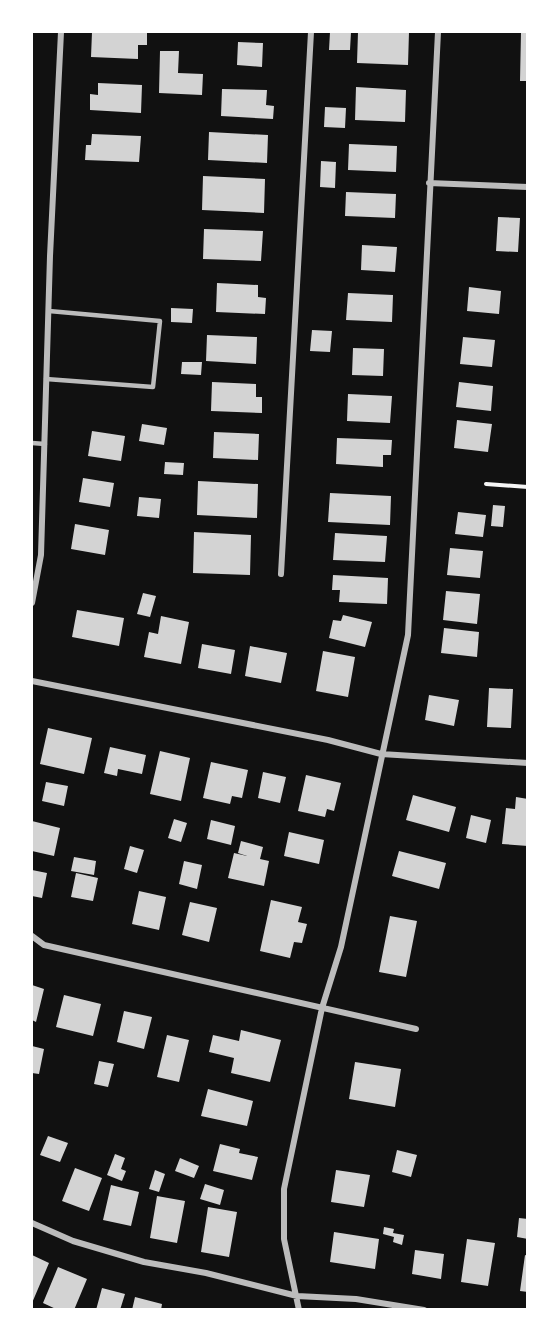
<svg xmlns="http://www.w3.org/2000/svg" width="559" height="1341" viewBox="0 0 559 1341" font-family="Mulish,sans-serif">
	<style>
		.building { fill: #d3d3d3 }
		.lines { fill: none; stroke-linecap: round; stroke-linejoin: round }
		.path { stroke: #f5f5f5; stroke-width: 4 }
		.service { stroke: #bcbcbc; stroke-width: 4.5 }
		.minor { stroke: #bcbcbc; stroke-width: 6 }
	</style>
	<rect width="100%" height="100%" fill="#111"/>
	<path class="building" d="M92,32H147V45H138V59L91,57Z
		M330,32H351L350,50H329Z
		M358,32H409L408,65L357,63Z
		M521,32H528V81H520Z
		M238,42L263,43L262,67L237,65Z
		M160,51H179L178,73L203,74L202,95L159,93Z
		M98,83L142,85L141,113L90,110V94L98,95Z
		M356,87L406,90L405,122L355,120Z
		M222,89L267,90L266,105L274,106L273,119L221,116Z
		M325,107L346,108L345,128L324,127Z
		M209,132L268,135L267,163L208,160Z
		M92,134L141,136L139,162L85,160L86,145H91Z
		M349,144L397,146L396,172L348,170Z
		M321,161L336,162L335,188L320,187Z
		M203,176L265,179L264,213L202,210Z
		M346,192L396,194L395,218L345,216Z
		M498,217L520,218L518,252L496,251Z
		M204,229L263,231L261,261L203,259Z
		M362,245L397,247L395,272L361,270Z
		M217,283L258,285V297L266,298L265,314L216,312Z
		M469,287L501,291L499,314L467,311Z
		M348,293L393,295L392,322L346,320Z
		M171,308L193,309L192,323L171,322Z
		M312,330L332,331L330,352L310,351Z
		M207,335L257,337L256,364L206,361Z
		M463,337L495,340L492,367L460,364Z
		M353,348L384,349L383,376L352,375Z
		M182,362H202L201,375L181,374Z
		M212,382L256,384V397H262V413L211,411Z
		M459,382L493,386L491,411L456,407Z
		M348,394L392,396L390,423L347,421Z
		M457,420L492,424L488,452L454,448Z
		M142,424L167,428L164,445L139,441Z
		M92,431L125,436L121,461L88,456Z
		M214,432L259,434L258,460L213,458Z
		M337,438L392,440L391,455H383V467L336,464Z
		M165,462L184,463L183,475L164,474Z
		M83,478L114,483L110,507L79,502Z
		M198,481L258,484L257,518L197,515Z
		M330,493L391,496L390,525L328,522Z
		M139,497L161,499L159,518L137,516Z
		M493,505L505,506L503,527L491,526Z
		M458,512L486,515L483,537L455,534Z
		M75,524L109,530L105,555L71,549Z
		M194,532L251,535L250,575L193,573Z
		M335,533L387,536L385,562L333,560Z
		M450,548L483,551L480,578L447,575Z
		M333,575L388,578L387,604L339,602L340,590H332Z
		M446,591L480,594L477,624L443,620Z
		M143,593L156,596L150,617L137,614Z
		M77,610L124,618L119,646L72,637Z
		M343,615L372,622L365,647L329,638L333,620L341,621Z
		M161,616L189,622L181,664L144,657L149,632L158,634Z
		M444,628L479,632L477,657L441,653Z
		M202,644L235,650L231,674L198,668Z
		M250,646L287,653L281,683L245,676Z
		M323,651L355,657L348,697L316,691Z
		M489,688L513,689L511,728L487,727Z
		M429,695L459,700L454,726L425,720Z
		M48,728L92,738L84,774L40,764Z
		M110,747L146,755L142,774L118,769L117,776L104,773Z
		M160,751L190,758L181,801L150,794Z
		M211,762L248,770L242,798L232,796L230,804L203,798Z
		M263,772L286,777L280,803L258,798Z
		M306,775L341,783L334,811L327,809L325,817L298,811Z
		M46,782L68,786L64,806L42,801Z
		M413,795L456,807L449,832L406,820Z
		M516,797L528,799V846L502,844L506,808L515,809Z
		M471,815L491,820L486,843L466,838Z
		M174,819L187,823L181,842L168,838Z
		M211,820L235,826L231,845L207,839Z
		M32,821L60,828L54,856L32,851Z
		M289,832L324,840L319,864L284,856Z
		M241,841L263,847L260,859L269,861L264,886L228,878L234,853L247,856L238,853Z
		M130,846L144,850L137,873L124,869Z
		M399,851L446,863L439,889L392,876Z
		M74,857L96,861L94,875L71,871Z
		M184,861L202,865L197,889L179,884Z
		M32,870L47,873L42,898L32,896Z
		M76,873L98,878L93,901L71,897Z
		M139,891L166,897L159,930L132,924Z
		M271,900L302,907L298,922L307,924L302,943L294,942L290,958L260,951Z
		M190,902L217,908L209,942L182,935Z
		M390,916L417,921L406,977L379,972Z
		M32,985L44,989L36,1022L32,1020Z
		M64,995L101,1004L93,1036L56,1027Z
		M124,1011L152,1017L144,1049L117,1042Z
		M241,1030L281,1040L270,1082L231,1073L234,1058L209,1052L213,1035L239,1041Z
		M167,1035L189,1040L179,1082L157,1077Z
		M32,1046L44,1049L39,1074L32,1073Z
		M99,1061L114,1064L108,1087L94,1084Z
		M355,1062L401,1069L395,1107L349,1099Z
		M208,1089L253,1101L247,1126L201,1116Z
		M48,1136L68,1143L60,1162L40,1155Z
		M220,1144L240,1149L239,1153L258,1157L252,1180L213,1171Z
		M397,1150L417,1155L411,1177L392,1172Z
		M115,1154L125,1158L121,1169L126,1171L122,1181L107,1175Z
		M180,1158L199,1166L194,1178L175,1171Z
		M75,1168L102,1178L89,1211L62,1201Z
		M155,1170L165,1174L159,1192L149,1189Z
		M336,1170L370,1175L364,1207L331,1202Z
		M205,1184L224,1190L220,1205L200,1199Z
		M111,1185L139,1192L131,1226L103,1220Z
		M157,1196L185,1201L177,1243L150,1238Z
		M208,1207L237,1212L229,1257L201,1252Z
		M519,1218L528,1219V1239L517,1237Z
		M384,1227L394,1229L393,1233L404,1235L402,1245L393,1242L394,1237L383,1234Z
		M334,1232L379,1239L375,1269L330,1262Z
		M467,1239L495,1243L488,1286L461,1282Z
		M415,1250L444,1254L441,1279L412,1274Z
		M32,1255L49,1263L32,1303Z
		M525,1255L528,1256V1292L520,1291Z
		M58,1267L87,1279L74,1310H58L43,1303Z
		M102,1288L125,1294L120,1310H96Z
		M135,1297L162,1304L161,1310H132Z"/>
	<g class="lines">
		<path class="path" d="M486,484L528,487"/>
		<path class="service" d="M46,379L153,387L160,321L49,311
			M32,443L45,444"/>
		<path class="minor" d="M429,183L528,187
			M281,574L311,32
			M32,603L41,555L50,256L61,32
			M32,681L328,740L381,754L528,763
			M32,936L44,945L416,1029
			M32,1223L73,1241L144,1262L206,1273L297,1296L356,1299L424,1310
			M299,1310L284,1239V1189L322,1008L341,947L408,635L438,32"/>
	</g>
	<rect width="559" height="1341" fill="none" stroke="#ffffff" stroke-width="66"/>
</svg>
